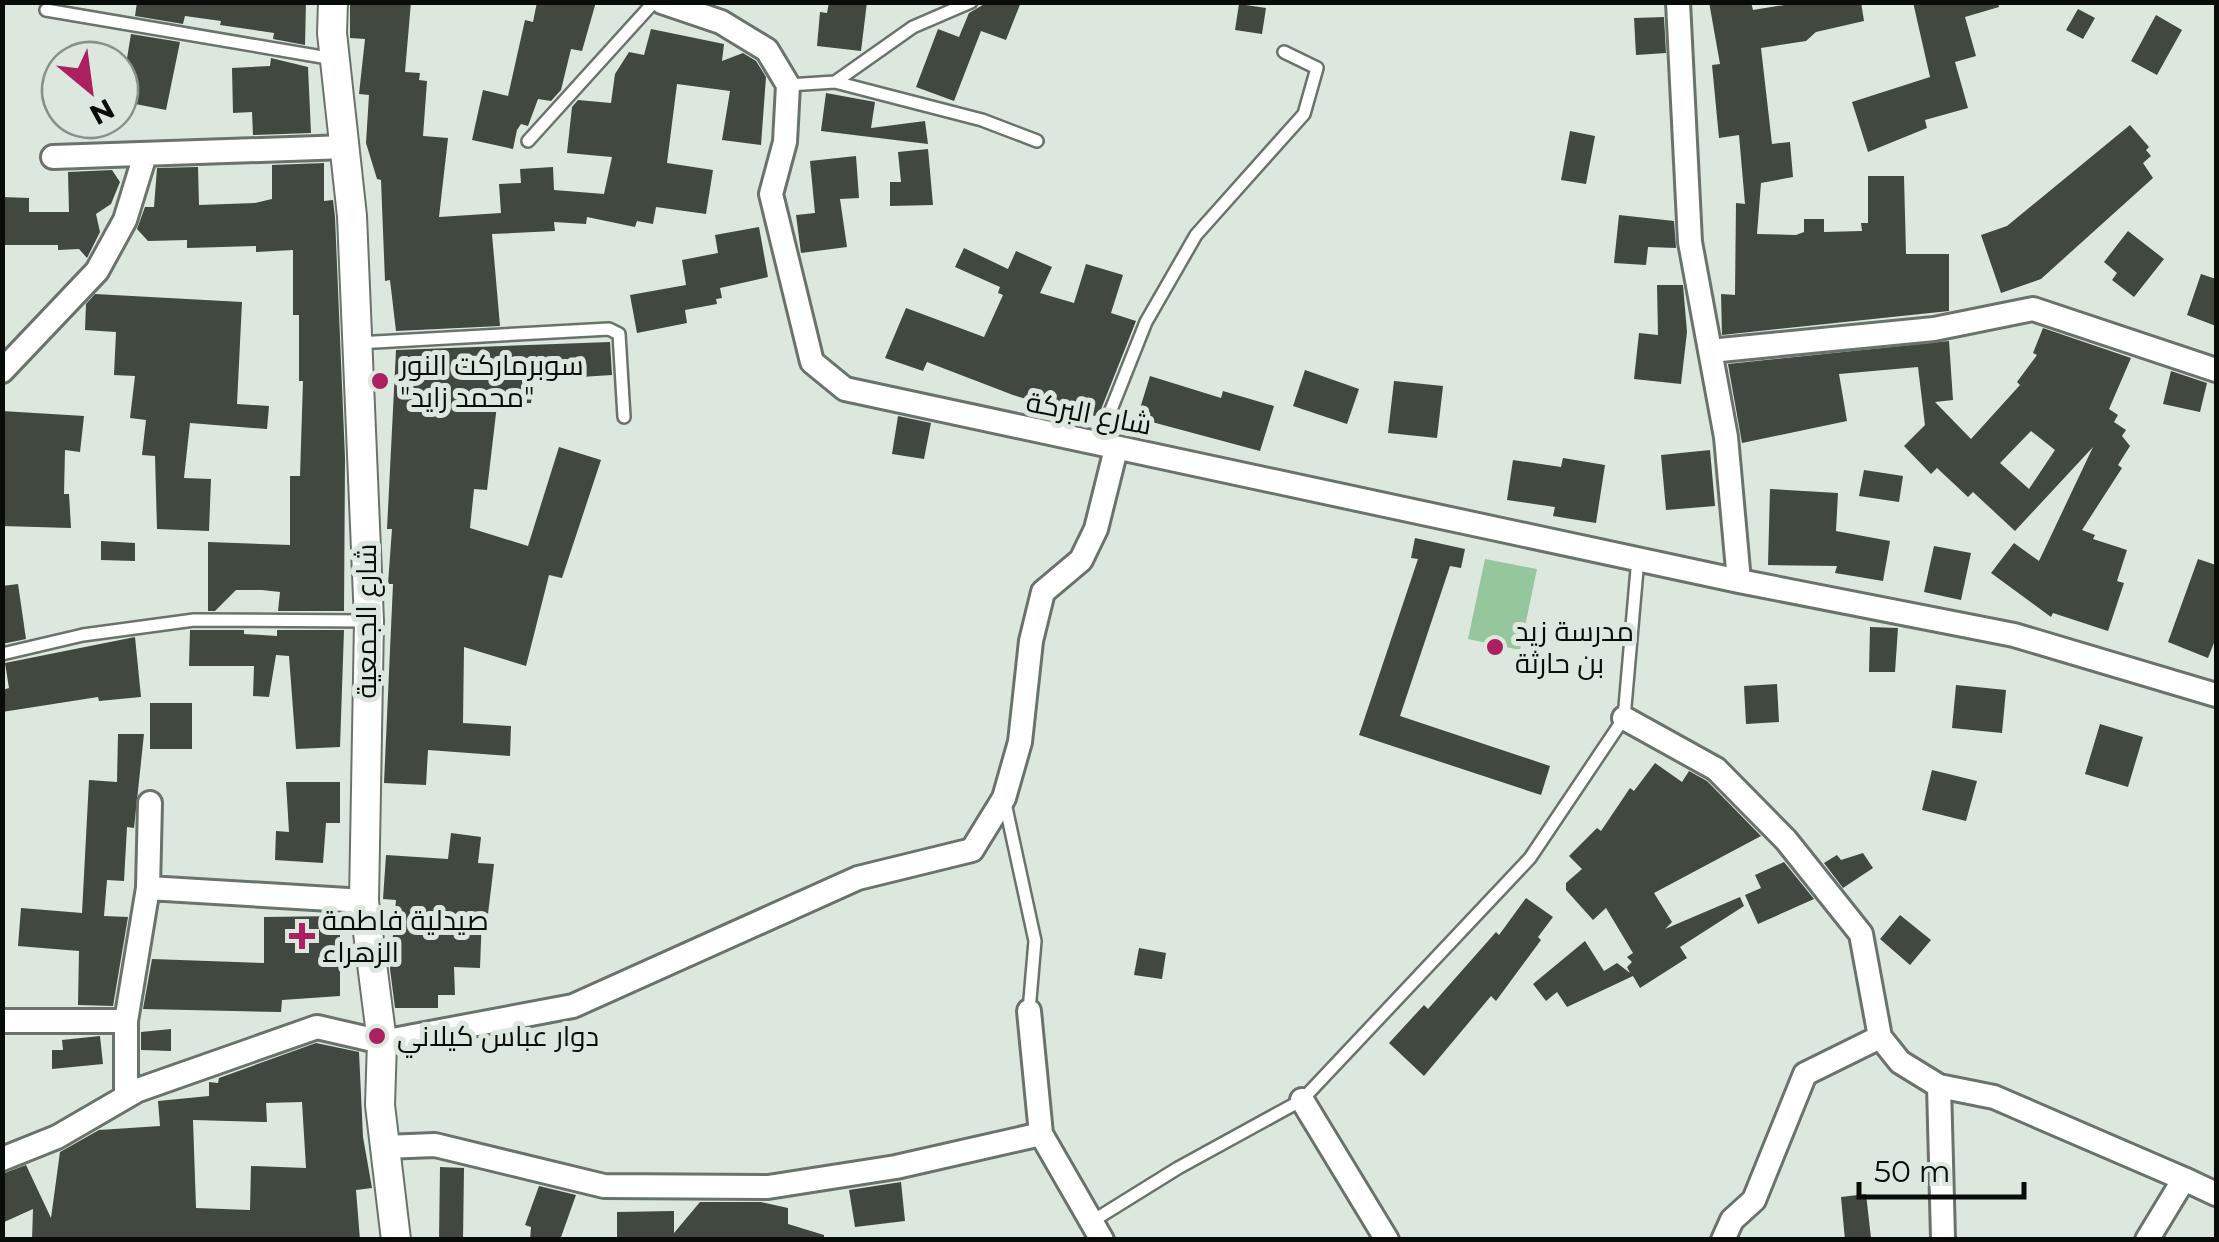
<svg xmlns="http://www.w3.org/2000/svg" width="2219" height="1242" viewBox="0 0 2219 1242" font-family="Montserrat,Cairo,sans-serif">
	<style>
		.pitch { fill: #96c69c }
		.building { fill: #404840; fill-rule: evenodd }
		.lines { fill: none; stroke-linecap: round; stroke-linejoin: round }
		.service-casing { stroke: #6a736b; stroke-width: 16 }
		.minor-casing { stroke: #6a736b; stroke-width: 28 }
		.tertiary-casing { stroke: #6a736b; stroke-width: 32 }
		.service { stroke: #fff; stroke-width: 11 }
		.minor { stroke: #fff; stroke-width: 22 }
		.tertiary { stroke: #fff; stroke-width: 28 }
		.poi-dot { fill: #ab2061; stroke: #dce7dd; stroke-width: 4 }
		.labels { text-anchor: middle; stroke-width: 10; stroke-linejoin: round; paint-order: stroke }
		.poi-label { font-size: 28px; fill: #090d0a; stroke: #dce7dd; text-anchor: start }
		.street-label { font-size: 28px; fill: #090d0a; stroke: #dce7dd }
	</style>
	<rect width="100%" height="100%" fill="#dce7dd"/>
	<path class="pitch" d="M1485,559L1537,569L1520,650L1468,639Z"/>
	<path class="building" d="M137,2H306L305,45L273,39L274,33L220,25L221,21L185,16L183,24L135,16Z
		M350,2H411L405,72L420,73L419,80L427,81L423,136L448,138L439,217L501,213L499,184L521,183L520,169L553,167L554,190L604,194L612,157L567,153L572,107L578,100L611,103L615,74L629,52L644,55L651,29L724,44L722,61L743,53L756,61L766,77L761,145L722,140L730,91L677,84L667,163L713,170L706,214L656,207L653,224L637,221L635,227L587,217L586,224L554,222L555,231L492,234L500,326L396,331L390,280L385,281L381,180L377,179L366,143L369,95L359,94L365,39L350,38Z
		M537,2H596L582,51L571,49L561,90L551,101L538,99L528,126L521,124L517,130L513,149L472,140L483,90L508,96L525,20L533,22Z
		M829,2H867L861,51L817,46L820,12L827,13Z
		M988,2H1021L1006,40L981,31L954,101L916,87L938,29L959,37L969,13Z
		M1709,2H1751L1753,10L1802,2H1861L1864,21L1816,32L1806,41L1761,48L1772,144L1790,142L1793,177L1761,183L1757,234L1796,235L1804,232V219H1824V232L1862,231L1861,223H1868V176H1904L1906,254H1949V311L1722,335L1721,294L1735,295L1736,203L1745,204L1739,135L1719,138L1712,65L1720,64Z
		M1913,2H1998L1999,7L1965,17L1976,56L1955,62L1968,108L1925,120L1927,128L1868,152L1852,102L1930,77Z
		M1239,4L1266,8L1262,34L1235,30Z
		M2078,9L2095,18L2083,39L2066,30Z
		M2156,15L2182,30L2157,75L2131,61Z
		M1664,17L1666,53L1636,55L1634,18Z
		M131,34L180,42L166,110L120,101Z
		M271,58L308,67L311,133L253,135L252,112L233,113L232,68L270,66Z
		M826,93L875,102L871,128L925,121L928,144L821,131Z
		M2130,125L2149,147L2146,150L2151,156L2143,163L2153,178L2041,279L2001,293L1981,235L2007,226Z
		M1570,131L1595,136L1586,184L1561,180Z
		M928,149L933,205L890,206V182H901L898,152Z
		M856,156L859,198L840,199L847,247L801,253L796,215L815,213L810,161Z
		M324,163V201L333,200L335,217L345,458L344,611H278L280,592L262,590H236L215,611H208V542L290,545V476H300L303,381H299V315H293V250L256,252V246L187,248V240L148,241L137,229L145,207H154L157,168L198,167L199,205L255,203L272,199V165Z
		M112,170L120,182L111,204L96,214L100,232L87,258L79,249L58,250V245H2V197L29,198V212H69L68,172Z
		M1619,215L1674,221L1676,248L1648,247L1646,265L1614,263Z
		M759,227L768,277L720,288L722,298L716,299L717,304L685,310L687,323L637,333L630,295L686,285L682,260L718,253L715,235Z
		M2128,231L2164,259L2134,297L2112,280L2117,273L2104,262Z
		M964,248L1008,269L1016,251L1052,267L1040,293L1074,303L1086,264L1123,275L1111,313L1136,321L1098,417L1044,399L1043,404L1013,395L927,362L923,371L885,358L906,308L984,337L1003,295L998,293L1000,287L955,267Z
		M2201,274L2216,279V326L2187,315Z
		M1657,285H1683L1687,332L1681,384L1634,379L1639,333L1658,335Z
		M95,294L242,302L237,404L269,406L267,429L190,423L184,478L211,479L209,531L157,529L155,456L142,455L146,420L130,418L135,376L114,375L116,332L85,330L86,304Z
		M2043,328L2131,358L2109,409L2118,415L2114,422L2126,430L2122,436L2130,446L2118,465L2122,468L2082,530L2095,535L2093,539L2127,550L2117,581L2124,583L2108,631L2053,613L2051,617L1991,573L2014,543L2039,561L2093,447L2015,531L1973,492L1968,497L1937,468L1931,474L1904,446L1925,425L1918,367L1839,374L1847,421L1742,443L1728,364L1949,341L1953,400L1935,402L1971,439L2020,385L2017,382L2037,355L2033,353ZM2031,431L2055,450L2029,489L2000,463Z
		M610,342L612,375L534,380L531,403L497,405L487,490L474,489L470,528L528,546L559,447L601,460L562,578L549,575L526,666L464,647L463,723L511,726L510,756L428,750L426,785L384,783L393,584H388L392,529H387L396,350Z
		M1305,370L1359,389L1347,424L1293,406Z
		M2171,371L2207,383L2200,412L2163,404Z
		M1150,376L1221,398L1223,391L1274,406L1260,451L1137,418Z
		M1394,381L1443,386L1437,438L1388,433Z
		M2,411L84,416L80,452L65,450L64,494H69L71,528L2,526Z
		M898,416L931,423L924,459L892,454Z
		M1710,450L1715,506L1666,510L1661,455Z
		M1563,458L1605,465L1596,523L1553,516L1555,507L1507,500L1513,460L1561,467Z
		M1864,470L1903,476L1899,502L1859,496Z
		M1770,489L1838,493L1836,531L1890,541L1883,581L1835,573L1837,566L1768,565Z
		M1415,538L1465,549L1461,568L1450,566L1400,716L1550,766L1541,795L1359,735L1418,559L1411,558Z
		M101,541L135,543V561L101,560Z
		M1934,546L1971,553L1961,600L1924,592Z
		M2198,559L2216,565V638L2208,658L2168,642Z
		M18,584L26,639L2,644V586Z
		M1870,627L1898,628L1895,672H1869Z
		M190,630H244V634L277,636V630H344L340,747L296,749L289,656L276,655L269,697L253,696L254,666H189Z
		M135,637L141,697L99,701L98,697L2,712V690L9,688L5,663Z
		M1777,684L1779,722L1746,724L1744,686Z
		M1956,685L2006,690L2002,733L1952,728Z
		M150,703H192V749H150Z
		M2100,724L2143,737L2128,787L2085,774Z
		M118,734H144L134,828L127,827L124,881L107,880L104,916L128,917L113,1006L78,1005L79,951L18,946L21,908L82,913L89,780L117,782Z
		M1655,763L1682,782L1689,771L1707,781L1761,836L1654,893L1672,922L1665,929L1740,897L1744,906L1680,947L1687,958L1640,988L1633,976L1567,1007L1557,992L1546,1001L1533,984L1585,941L1604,971L1617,963L1630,973L1627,967L1632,962L1627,957L1633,953L1606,908L1593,920L1566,890V883L1582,869L1569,856L1597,828L1601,831L1630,788L1634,791Z
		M1932,770L1977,781L1966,821L1922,810Z
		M286,782H340V823H326L323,863L275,860L276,831L289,832Z
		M451,833L481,837L478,863L494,864L488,914H482L480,968L454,967L455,995H438V1008H395L390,969L396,900L383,899L386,855L448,859Z
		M1863,853L1873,868L1843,888L1824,863L1837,855L1841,860Z
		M1784,862L1814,899L1758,924L1745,895L1761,888L1755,875Z
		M1526,898L1553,917L1538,937L1541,940L1496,1001L1491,996L1424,1076L1389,1043L1424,1005L1428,1009L1496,932L1499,935Z
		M1900,915L1931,940L1910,965L1880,939Z
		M340,916V996L282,1000L281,1012L143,1009L152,959L264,963V917Z
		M1139,948L1166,953L1162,979L1134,975Z
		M171,1029V1051L141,1050V1032Z
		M100,1036L103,1064L52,1069V1050H63L62,1040Z
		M316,1043L359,1052L363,1137L372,1188L356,1190L360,1240H32L33,1209L2,1223V1174L26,1165L51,1218L60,1152L99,1130L160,1126L158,1101L209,1096V1082L218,1083L219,1078ZM302,1102L306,1168L251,1166L250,1210L196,1208L193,1120L267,1122L266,1103Z
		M440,1167L464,1168L463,1240H439Z
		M901,1182L905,1221L855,1227L849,1190Z
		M539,1186L576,1195L560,1240H530L531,1227L525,1225Z
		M1866,1194L1871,1238L1845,1240L1841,1197Z
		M700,1202H761L788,1208V1224L824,1235V1240H617V1212L674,1211V1233Z"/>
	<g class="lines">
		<defs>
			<path id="service" d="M46,10L334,59
				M835,82L913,27L971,2
				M788,85L835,82L982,120L1037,141
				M528,141L654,2
				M357,343L609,329L619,334L624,417
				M1097,445L1146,322L1196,235L1304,114L1317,68L1284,52
				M2,654L83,635L194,620L369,621
				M1005,803L1035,941L1029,1011
				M1091,1222L1178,1168L1302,1100L1530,858L1624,718L1638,558"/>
			<path id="minor" d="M662,2L721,22L767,50L788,85L785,142L771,194L812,362L845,389L1739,581L2014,635L2216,695
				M1678,2L1690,242L1726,437L1739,581
				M53,157L346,147
				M1710,351L1934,329L2033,309L2216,370
				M2,371L97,271L125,220L145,155
				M1624,718L1716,769L1786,840L1861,934L1880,1037L1900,1062L1939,1086L1994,1097L2184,1179L2147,1240
				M148,888L364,901
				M1029,1011L1041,1134L1102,1240
				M2,1021H126
				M1939,1086L1943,1238
				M126,1095V1021L148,888L150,803
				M1302,1100L1387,1240
				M384,1147L435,1145L604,1186L768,1187L896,1167L1041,1134
				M2,1159L57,1137L138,1090L317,1027L382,1042L573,1006L858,878L972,850L1004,798L1020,742L1031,641L1043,592L1081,560L1096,529L1116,449
				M2184,1179L2216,1194
				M1723,1240L1732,1220L1754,1200L1805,1074L1880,1037"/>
			<path id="tertiary" d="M333,2L332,33L352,216L369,621L364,901L382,1042L380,1105L396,1240"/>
		</defs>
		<use href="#service" class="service-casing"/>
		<use href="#minor" class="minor-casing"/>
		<use href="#tertiary" class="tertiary-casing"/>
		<use href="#service" class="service"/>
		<use href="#minor" class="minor"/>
		<use href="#tertiary" class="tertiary"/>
	</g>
	<g class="poi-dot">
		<circle cx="380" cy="381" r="10"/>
		<circle cx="1495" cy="647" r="10"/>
		<path d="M297 921h10v10h10v10h-10v10h-10v-10h-10v-10h10z"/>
		<circle cx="377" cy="1036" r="10"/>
	</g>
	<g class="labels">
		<g class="poi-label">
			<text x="400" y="375">سوبرماركت النور<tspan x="400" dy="32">"محمد زايد"</tspan></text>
			<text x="1515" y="641">مدرسة زيد<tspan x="1515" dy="32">بن حارثة</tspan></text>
			<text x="322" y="930">صيدلية فاطمة<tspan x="322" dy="32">الزهراء</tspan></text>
			<text x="397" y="1046">دوار عباس كيلاني</text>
		</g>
		<g class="street-label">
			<text transform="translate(1089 413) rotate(11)" y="10">شارع البركة</text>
			<text transform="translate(366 621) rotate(-90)" y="10">شارع الجمعية</text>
		</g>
	</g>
	<rect width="2219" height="1242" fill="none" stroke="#090d0a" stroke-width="10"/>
	<g transform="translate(90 90) rotate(151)"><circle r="48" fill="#dce7dd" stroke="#889089" stroke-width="2.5"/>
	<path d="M0-8L18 38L0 25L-18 38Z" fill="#ab2061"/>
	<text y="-15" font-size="28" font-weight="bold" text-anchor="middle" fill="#090d0a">N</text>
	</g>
	<path d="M1859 1182v15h165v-15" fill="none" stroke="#090d0a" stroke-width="5"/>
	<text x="1874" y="1182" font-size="30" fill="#090d0a" stroke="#dce7dd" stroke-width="8" paint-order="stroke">50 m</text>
</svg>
